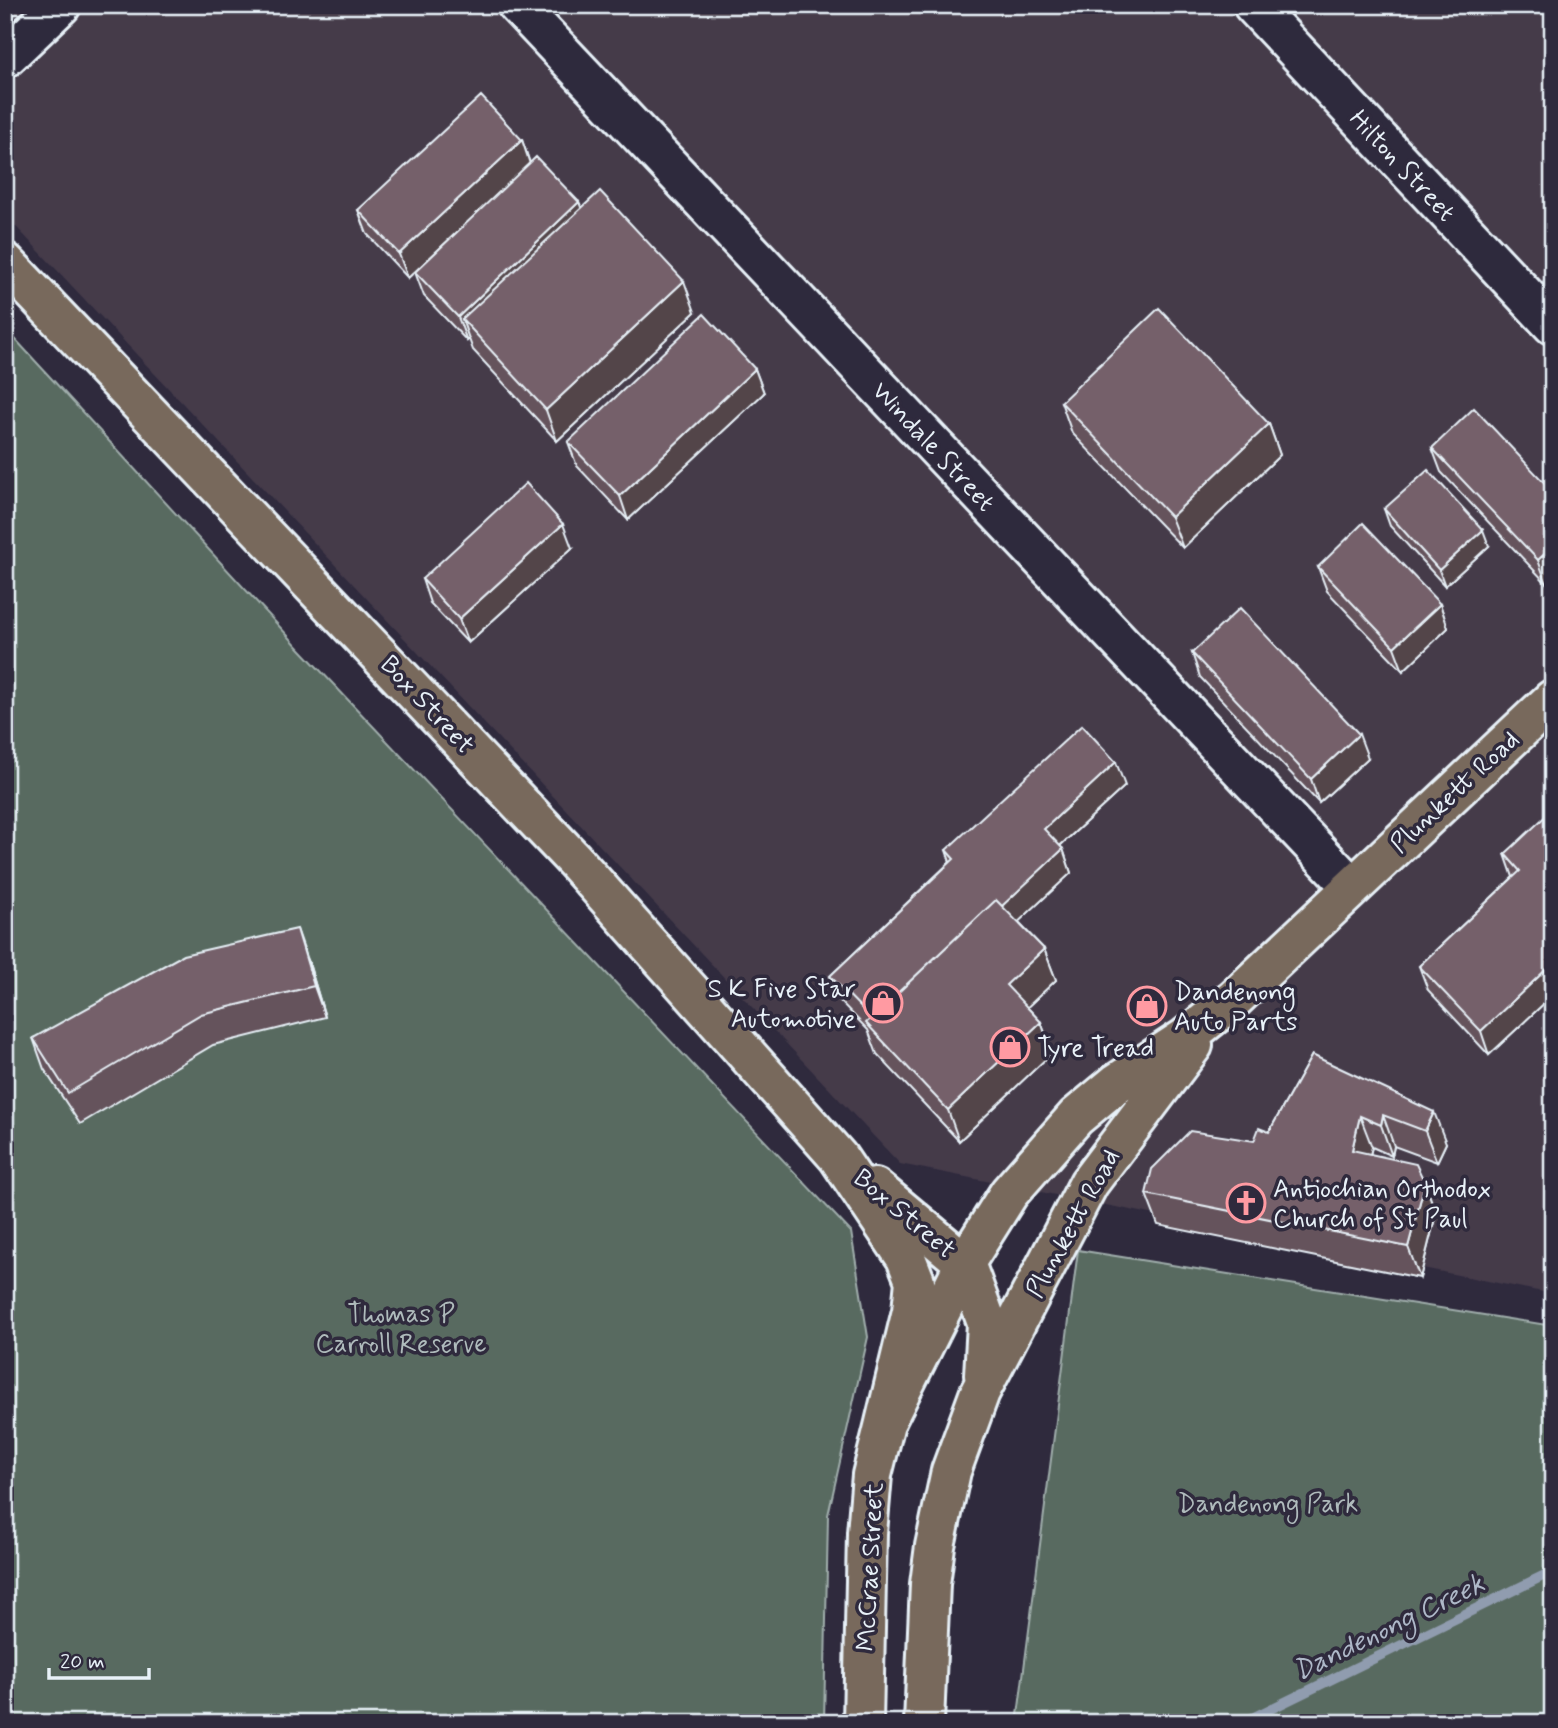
<svg xmlns="http://www.w3.org/2000/svg" width="1558" height="1728" viewBox="0 0 1558 1728" font-family="Mynerve,sans-serif">
	<style>
		.built { fill: #443a4a }
		.green { fill: #596a61; stroke: #a0aeac; stroke-width: 2 }
		.lines { fill: none; stroke-linecap: round; stroke-linejoin: round }
		.stream { stroke: #909caf; stroke-width: 10 }
		.minor-casing { stroke: #e8f1f8; stroke-width: 44 }
		.major-casing { stroke: #e8f1f8; stroke-width: 44 }
		.minor { stroke: #2f2a3d; stroke-width: 38 }
		.major { stroke: #78695c; stroke-width: 38 }
		.wall { fill: #65535b; stroke: #e8f1f8; stroke-width: 2 }
		.shaded-wall { fill: #52444a; stroke: #e8f1f8; stroke-width: 2 }
		.building { fill: #75616a; stroke: #e8f1f8; stroke-width: 2 }
		.labels { text-anchor: middle; stroke-width: 7; stroke-linejoin: round; paint-order: stroke }
		.street-label { font-size: 26px; fill: #e8f1f8; stroke: #2f2a3d }
		.poi-label { font-size: 26px; fill: #e8f1f8; stroke: #2f2a3d; text-anchor: start }
		.park-label { font-size: 26px; fill: #afbbbc; stroke: #2f2a3d }
		.water-label { font-size: 28px; font-style: italic; fill: #aeb8c8; stroke: #2f2a3d }
	</style>
	<rect width="100%" height="100%" fill="#2f2a3d"/>
	<filter id="ink" filterUnits="userSpaceOnUse"><feTurbulence type="fractalNoise" baseFrequency=".0143" numOctaves="2"/><feDisplacementMap in="SourceGraphic" scale="14" xChannelSelector="R" yChannelSelector="G"/><feConvolveMatrix kernelMatrix="1 2 1 2 8 2 1 2 1" color-interpolation-filters="sRGB"/></filter>
	<g filter="url(#ink)">
		<path class="built" d="M19,5H1553V1294L900,1164L5,215V18Z"/>
		<path class="green" d="M5,328L301,650L851,1232L868,1337L828,1515L824,1723H5Z
			M1078,1250L1553,1326V1723H1017Z"/>
		<g class="lines">
			<path class="stream" d="M1242,1723L1553,1571"/>
			<defs>
				<path id="minor" d="M517,5L1351,886
					M1253,5L1553,325
					M5,58L61,5"/>
				<path id="major" d="M5,262L574,860L838,1157L906,1258L915,1281L912,1311L885,1423
					M875,1188L965,1263L987,1323L984,1375
					M863,1723L867,1533L872,1475L885,1423L965,1263L1009,1193L1076,1117L1117,1083L1184,1039L1234,999L1553,699
					M924,1723L930,1584L935,1546L951,1471L980,1392L1089,1183L1193,1045"/>
			</defs>
			<use href="#minor" class="minor-casing"/>
			<use href="#major" class="major-casing"/>
			<use href="#minor" class="minor"/>
			<use href="#major" class="major"/>
		</g>
		<path class="wall" d="M522,140L530,163L579,202L582,208L695,312L557,441L473,350L469,339L467,341L424,296L415,272L455,234L408,278L367,234L358,210Z
			M755,369L764,393L628,520L577,466L568,442Z
			M1061,402L1269,424L1280,455L1183,548L1072,433Z
			M1432,448L1553,492V579L1547,584L1441,472Z
			M1384,509L1489,546L1445,586L1390,526Z
			M572,548L468,643L430,603L422,579Z
			M1318,567L1440,604L1448,628L1403,671L1327,591Z
			M1192,653L1368,758L1319,803L1200,677Z
			M1125,786L1060,846L1063,849L1071,873L1018,922L1044,949L1056,980L1027,1007L1041,1022L1052,1053L959,1141L877,1054L868,1030L839,1000L830,976L950,862L946,850Z
			M1553,814V995L1489,1055L1428,990L1419,966L1513,877L1505,854Z
			M308,960L325,1017L213,1045L80,1124L44,1069L33,1038Z
			M1312,1055L1446,1143L1437,1162L1394,1146L1392,1156L1372,1147L1370,1154L1425,1183L1436,1214L1420,1278L1158,1225L1146,1194L1254,1141L1269,1132Z"/>
		<path class="shaded-wall" d="M522,140L530,164L408,278L399,254Z
			M579,202L588,226L462,319L469,339L467,341L458,317Z
			M684,281L695,312L557,441L546,410Z
			M755,369L764,393L628,520L620,496Z
			M1269,424L1280,455L1183,548L1171,517Z
			M563,524L572,548L468,643L459,619Z
			M1483,530L1489,546L1445,586L1439,570Z
			M1553,546V579L1547,584L1538,560Z
			M1440,604L1448,628L1403,671L1394,647Z
			M1359,734L1368,758L1319,803L1311,779Z
			M1116,762L1125,786L1052,853L1044,829Z
			M1063,849L1071,873L886,1045L875,1023Z
			M297,929L308,960L325,1017L314,986Z
			M1044,949L1056,980L1018,1016L1006,985Z
			M1553,963V995L1489,1055L1481,1031Z
			M1041,1022L1052,1053L959,1141L948,1110Z
			M1434,1112L1446,1143L1437,1162L1425,1131Z
			M1383,1115L1394,1146L1392,1156L1381,1125Z
			M1360,1116L1372,1147L1363,1181L1352,1150Z
			M1425,1183L1436,1214L1420,1278L1408,1247Z"/>
		<path class="building" d="M481,96L522,140L399,254L358,210Z
			M536,157L579,202L458,317L415,272Z
			M600,191L684,281L546,410L462,319Z
			M1159,308L1269,424L1171,517L1061,402Z
			M704,314L755,369L620,496L568,442Z
			M1474,408L1553,492V546L1538,560L1432,448Z
			M1428,470L1483,530L1439,570L1384,509Z
			M526,483L563,524L459,619L422,579Z
			M1363,523L1440,604L1394,647L1318,567Z
			M1240,608L1359,734L1311,779L1192,653Z
			M1082,725L1116,762L1044,829L1063,849L1002,906L996,900L871,1018L830,976L954,859L946,850Z
			M1550,812L1553,814V963L1481,1031L1419,966L1520,871L1505,854Z
			M996,900L1044,949L1006,985L1041,1022L948,1110L866,1023Z
			M297,929L314,986L201,1014L68,1093L33,1038L183,955Z
			M1312,1055L1434,1112L1425,1131L1383,1115L1381,1125L1360,1116L1352,1150L1416,1164L1425,1183L1408,1247L1146,1194L1152,1169L1190,1131L1254,1141L1259,1128L1269,1132Z"/>
	</g>
	<defs>
		<symbol id="shop-ring" viewBox="-11 -11 22 22"><circle r="9.5" fill="#2f2a3d" stroke="#ff9aa2" stroke-width="1.5"/><path d="M-5-2.5h2.3a2.7 3.5 0 0 1 5.4 0H5L5.5 6h-11ZM-1.5-2.5h3a1.5 2.3 0 0 0-3 0Z" fill="#ff9aa2"/></symbol>
		<symbol id="church-ring" viewBox="-11 -11 22 22"><circle r="9.5" fill="#2f2a3d" stroke="#ff9aa2" stroke-width="1.5"/><path d="M-1.2-6h2.4v3.5h3.3v2.4h-3.3V6h-2.4V-.1h-3.3v-2.4h3.3Z" fill="#ff9aa2"/></symbol>
	</defs>
	<g fill-rule="evenodd">
		<use href="#shop-ring" x="861" y="981" width="44" height="44"/>
		<use href="#shop-ring" x="1125" y="984" width="44" height="44"/>
		<use href="#shop-ring" x="988" y="1025" width="44" height="44"/>
		<use href="#church-ring" x="1224" y="1181" width="44" height="44"/>
	</g>
	<g class="labels">
		<g class="street-label">
			<text transform="translate(1403 165) rotate(47)" y="9">Hilton Street</text>
			<text transform="translate(934 446) rotate(47)" y="9">Windale Street</text>
			<text transform="translate(428 704) rotate(47)" y="9">Box Street</text>
			<text transform="translate(1454 791) rotate(-43)" y="9">Plunkett Road</text>
			<text transform="translate(905 1213) rotate(40)" y="9">Box Street</text>
			<text transform="translate(1072 1223) rotate(-61)" y="9">Plunkett Road</text>
			<text transform="translate(869 1567) rotate(-87)" y="9">McCrae Street</text>
		</g>
		<g class="poi-label">
			<text x="856" y="997" text-anchor="end">S K Five Star<tspan x="856" dy="30">Automotive</tspan></text>
			<text x="1174" y="1000">Dandenong<tspan x="1174" dy="30">Auto Parts</tspan></text>
			<text x="1037" y="1056">Tyre Tread</text>
			<text x="1273" y="1197">Antiochian Orthodox<tspan x="1273" dy="30">Church of St Paul</tspan></text>
		</g>
		<g class="park-label">
			<text x="401" y="1322">Thomas P<tspan x="401" dy="30">Carroll Reserve</tspan></text>
			<text x="1268" y="1512">Dandenong Park</text>
		</g>
		<g class="water-label">
			<text transform="translate(1388 1626) rotate(-26)" y="10">Dandenong Creek</text>
		</g>
	</g>
	<rect width="1558" height="1728" fill="none" stroke="#2f2a3d" stroke-width="28"/>
	<rect x="14" y="14" width="1530" height="1700" fill="none" stroke="#e8f1f8" stroke-width="2.5" filter="url(#ink)"/>
	<path d="M49 1668v10h100v-10" fill="none" stroke="#e8f1f8" stroke-width="3.5"/>
	<text x="60" y="1668" font-size="21" fill="#e8f1f8" stroke="#2f2a3d" stroke-width="5" paint-order="stroke">20 m</text>
</svg>
